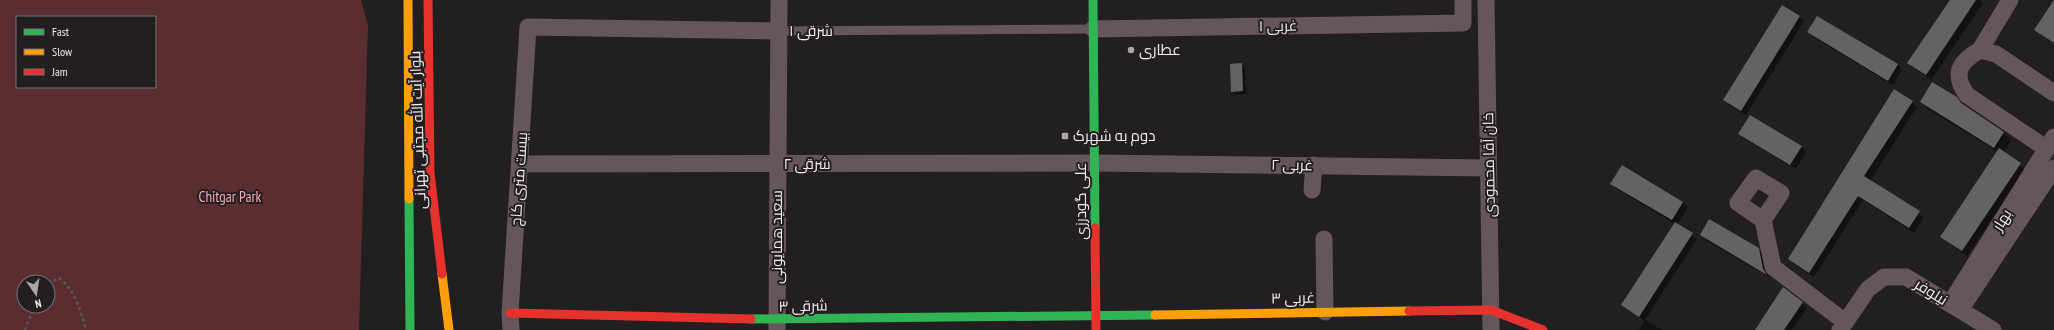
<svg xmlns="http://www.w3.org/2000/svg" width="2054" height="330" viewBox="0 0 2054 330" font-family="'PT Sans Narrow',Cairo,sans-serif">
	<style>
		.green { fill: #5a2d31; fill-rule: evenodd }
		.shadow { fill: #0007 }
		.building { fill: #656264 }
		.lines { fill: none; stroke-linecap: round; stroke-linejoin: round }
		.path { stroke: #5e5558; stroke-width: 2.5; stroke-dasharray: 3 3; stroke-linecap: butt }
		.lane { stroke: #65565c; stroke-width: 9 }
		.street { stroke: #65565c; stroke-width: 17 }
		.fast { stroke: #30b455; stroke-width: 9 }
		.slow { stroke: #ff9f0a; stroke-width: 9 }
		.jam { stroke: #e5322d; stroke-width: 9 }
		.poi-dot { fill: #a9a5a8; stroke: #231e22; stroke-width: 1.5 }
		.labels { text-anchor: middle; stroke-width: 4; stroke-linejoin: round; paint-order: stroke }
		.street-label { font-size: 15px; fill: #f1edf0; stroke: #231e22 }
		.poi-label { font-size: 15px; fill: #f1edf0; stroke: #231e22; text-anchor: start }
		.park-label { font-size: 15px; fill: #f5acb0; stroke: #231e22 }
	</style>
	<rect width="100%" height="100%" fill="#221f21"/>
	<path class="green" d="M0,0H361L368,25L359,330H0ZM17,17H155V87H17ZM24,282H48V306H24Z"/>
	<path class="shadow" d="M1951,0H1980L1983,3L1931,80L1909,63Z
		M2054,1V44L2035,29Z
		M1799,17L1804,21L1746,115L1729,105L1724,100Z
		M1818,17L1898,65L1902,70L1893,85L1813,37L1808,32Z
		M1242,64L1245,68L1246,94L1235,95L1232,92Z
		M1912,102L1917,107L1870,181L1924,217L1914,233L1863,200L1814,277L1794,264L1789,259Z
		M1921,102L1965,107L2004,133L2011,141L2004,153L2025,169L1967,256L1941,237L1998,152L1928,109Z
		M1740,134L1801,147L1806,152L1796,169L1745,139Z
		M1612,184L1683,202L1688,207L1677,225L1697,239L1645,320L1662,330H1639L1644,321L1623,305L1675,224L1617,189Z
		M1701,235L1758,249L1763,254L1769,277L1706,240Z
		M1802,303L1807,308L1792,330H1756Z"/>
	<path class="building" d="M1950,0H1976L1926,75L1907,63Z
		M2054,0V43L2034,30Z
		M1782,5L1800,16L1741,111L1723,100Z
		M1817,16L1898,64L1888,81L1807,32Z
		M1242,63L1243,91L1231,92L1230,64Z
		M1932,82L1957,97L1961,103L2004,132L1994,148L1920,102Z
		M1894,89L1913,101L1864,176L1920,211L1909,228L1858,196L1809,273L1788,259Z
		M1750,115L1802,146L1790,165L1738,134Z
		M1999,148L2021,163L1962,251L1940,237Z
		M1622,165L1683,202L1672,220L1610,184Z
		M1709,219L1759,248L1763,269L1767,275L1700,235Z
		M1675,222L1693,233L1639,317L1621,305Z
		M1783,287L1803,302L1784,330H1755Z"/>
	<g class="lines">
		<path class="path" d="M48,283L59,278C75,289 81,312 86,330
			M25,330L34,306"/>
		<path class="lane" d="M778,31L1093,29"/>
		<path class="street" d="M1486,0L1491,330
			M1093,29L1463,23V0
			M1980,50L2010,0
			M2047,149L1967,95C1952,74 1959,62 1980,50L1996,54L2054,93
			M520,164L1095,163L1488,168
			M1312,190L1314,165
			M1763,220L1738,203L1756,178L1781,193L1763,220L1773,267L1845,322
			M1324,239L1325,312
			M1950,304L2054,137
			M1960,310L2054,168
			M511,330L510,313L528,27L778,31
			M777,330L779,0
			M1840,330L1868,289L1884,277H1906L1993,330"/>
		<path class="fast" d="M1093,0L1095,228
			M409,199L410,330
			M751,319L1155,315"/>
		<path class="slow" d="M408,0L409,199
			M442,274L449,330
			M1155,315L1409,311"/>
		<path class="jam" d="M428,0L430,173L442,274
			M1095,228L1096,329
			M1409,311L1491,310L1543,330
			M510,313L751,319"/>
	</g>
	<g class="poi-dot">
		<circle cx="1131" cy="50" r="4"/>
		<rect x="1061" y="132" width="8" height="8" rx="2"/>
	</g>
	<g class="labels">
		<g class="street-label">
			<text transform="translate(1278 26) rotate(-1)" y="5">۱ غربی</text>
			<text x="811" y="36">۱ شرقی</text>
			<text transform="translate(418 130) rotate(-92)" y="5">بلوار آیت الله مجتبی تهرانی</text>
			<text x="807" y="169">۲ شرقی</text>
			<text transform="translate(1292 165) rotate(1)" y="5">۲ غربی</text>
			<text transform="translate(1489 165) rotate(-91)" y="5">خان آقا محمودی</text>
			<text transform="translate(519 179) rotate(-86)" y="5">بیست متری کاج</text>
			<text transform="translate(1081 201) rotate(-90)" y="5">علی گودرزی</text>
			<text transform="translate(2002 220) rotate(-58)" y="5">بهار</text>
			<text transform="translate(777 237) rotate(-90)" y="5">سعید همایونی</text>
			<text transform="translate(1931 292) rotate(32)" y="5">نیلوفر</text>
			<text transform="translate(1293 298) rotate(-1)" y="5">۳ غربی</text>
			<text transform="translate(803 306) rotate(-1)" y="5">۳ شرقی</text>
		</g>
		<g class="poi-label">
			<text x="1139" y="55">عطاری</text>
			<text x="1073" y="141">دوم به شهرک</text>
		</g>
		<g class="park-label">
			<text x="230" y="202">Chitgar Park</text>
		</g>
	</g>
	<rect x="16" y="16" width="140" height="72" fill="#231e22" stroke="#757174"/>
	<rect x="24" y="29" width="20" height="6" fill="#30b455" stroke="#757174"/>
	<text x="52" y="36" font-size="12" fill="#f1edf0">Fast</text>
	<rect x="24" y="49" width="20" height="6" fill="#ff9f0a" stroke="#757174"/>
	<text x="52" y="56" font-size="12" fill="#f1edf0">Slow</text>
	<rect x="24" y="69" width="20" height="6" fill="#e5322d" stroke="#757174"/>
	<text x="52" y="76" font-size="12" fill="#f1edf0">Jam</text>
	<g transform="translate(36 294) rotate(167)"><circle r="19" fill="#231e22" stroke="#757174"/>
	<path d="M0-3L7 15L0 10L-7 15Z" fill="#a9a5a8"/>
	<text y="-6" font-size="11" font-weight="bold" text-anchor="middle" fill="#f1edf0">N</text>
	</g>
</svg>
